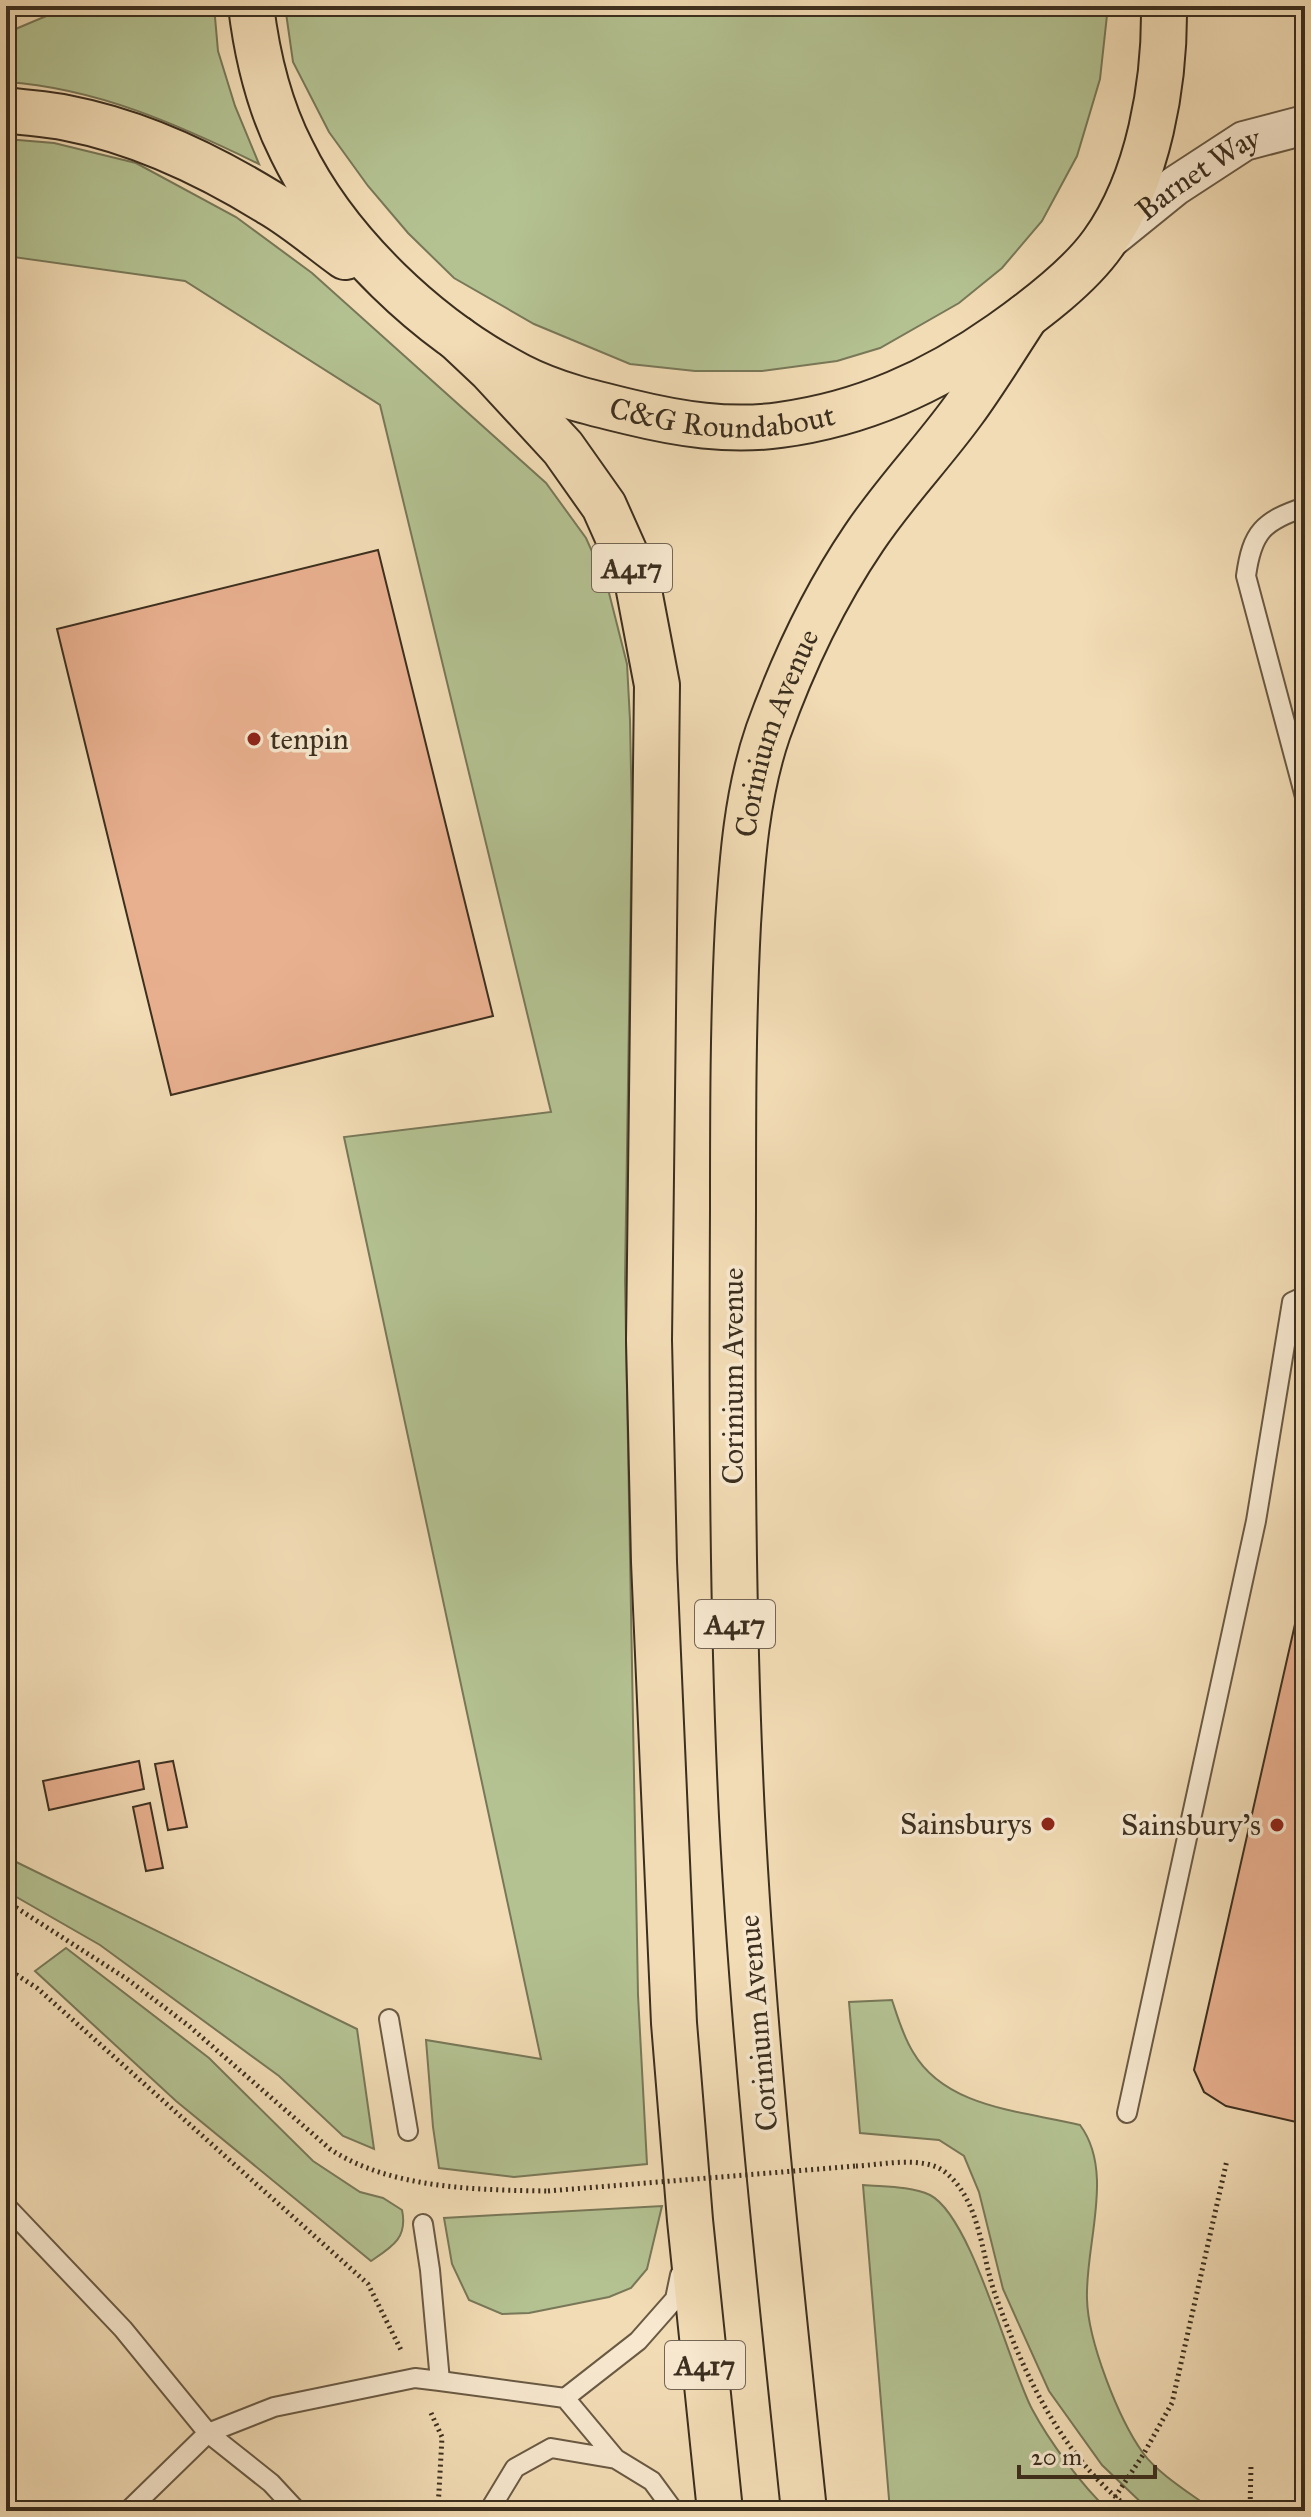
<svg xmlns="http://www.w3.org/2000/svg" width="1311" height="2517" viewBox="0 0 1311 2517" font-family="'IM FELL Great Primer',serif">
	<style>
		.green { fill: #b4c292; stroke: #787858; stroke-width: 2 }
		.building { fill: #e9b08f; stroke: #3c2f1f; stroke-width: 2 }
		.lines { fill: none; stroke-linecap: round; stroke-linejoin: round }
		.lane-casing { stroke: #6a5a44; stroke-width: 22 }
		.street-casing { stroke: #6a5a44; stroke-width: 42 }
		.highway-casing { stroke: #3c2f1f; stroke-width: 48 }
		.path { stroke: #3c2f1f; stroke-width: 5; stroke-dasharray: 2 4; stroke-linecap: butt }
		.lane { stroke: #f7e8cf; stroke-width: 18 }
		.street { stroke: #f7e8cf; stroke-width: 38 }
		.highway { stroke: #f2dcb5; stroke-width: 44 }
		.path-bridge { stroke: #3c2f1f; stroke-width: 5; stroke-dasharray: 2 4; stroke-linecap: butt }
		.poi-dot { fill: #8f2418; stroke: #f7e8cf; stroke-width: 3 }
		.labels { text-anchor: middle; stroke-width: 7; stroke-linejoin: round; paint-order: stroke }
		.shield { fill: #f7e8cf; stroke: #746654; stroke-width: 2 }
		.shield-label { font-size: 28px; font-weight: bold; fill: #3c2f1f }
		.street-label { font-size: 30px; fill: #3c2f1f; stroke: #f7e8cf }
		.poi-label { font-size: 30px; fill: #3c2f1f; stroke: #f7e8cf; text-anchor: end }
	</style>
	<rect width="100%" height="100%" fill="#f2dcb5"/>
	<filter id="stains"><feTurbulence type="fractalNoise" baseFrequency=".0025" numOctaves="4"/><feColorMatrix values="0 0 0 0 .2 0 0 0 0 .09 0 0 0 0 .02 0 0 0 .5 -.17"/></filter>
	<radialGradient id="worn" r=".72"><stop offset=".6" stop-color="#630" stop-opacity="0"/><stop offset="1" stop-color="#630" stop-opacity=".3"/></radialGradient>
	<path class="green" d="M70,6H214L218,51L235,106L259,164C179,125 97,88 6,82V33Z
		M285,6H1108L1100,79L1077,156L1042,221L1002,268L959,303L880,348L837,361L762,371H695L630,364L534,324L454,278L408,233L368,186L329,132L293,62Z
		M6,139L54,143L136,163L236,217L312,273L546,483L586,538L607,585L627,664L630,720L632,821L625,1281L638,1995L647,2164L514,2177L439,2168L433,2127L426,2040L541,2059L344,1137L551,1112L380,405L185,281L6,256Z
		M6,1857L357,2029L374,2149L343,2136L279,2076L100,1945L6,1891Z
		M66,1948L209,2058L313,2161L360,2192L383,2198L402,2210C408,2238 392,2247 371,2261L176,2101L35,1971Z
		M892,2000C898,2018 903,2036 913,2052C946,2109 1024,2111 1080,2125C1115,2172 1085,2244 1087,2299C1088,2341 1118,2418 1143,2453C1158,2474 1193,2495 1214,2511H1150L1102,2465L1049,2391L1003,2289L979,2192L964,2156L939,2140L860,2133L849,2002Z
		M863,2185C884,2187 910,2186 930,2195C972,2217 1008,2363 1032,2409C1049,2441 1082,2486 1109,2511H890Z
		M662,2206L647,2269L631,2288L609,2297L529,2313L502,2314L469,2300L452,2264L444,2218Z"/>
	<path class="building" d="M378,550L493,1016L171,1095L57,629Z
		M1305,1580V2124L1226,2106L1204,2092L1194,2070Z
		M139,1761L144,1789L49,1810L43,1781Z
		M173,1761L187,1827L168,1830L155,1764Z
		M150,1803L163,1868L146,1871L133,1807Z"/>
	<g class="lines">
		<defs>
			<path id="lane" d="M1305,507C1263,521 1252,532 1246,576L1305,797
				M389,2019L408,2131
				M1127,2113L1256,1521L1292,1302L1305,1296
				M6,2206L123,2329L208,2433L271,2483L297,2511
				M423,2224L430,2270L440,2381L565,2398L616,2459L652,2481L674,2511
				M565,2398L638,2341L675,2299L680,2275
				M128,2511L208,2433L274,2407L415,2378L440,2381
				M489,2511L515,2468L551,2448L616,2459"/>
			<g id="street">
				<path id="s1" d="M1107,241L1175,186L1244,141L1305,125"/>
			</g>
			<g id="highway">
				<path id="s2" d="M251,6C257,56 269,106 292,151C337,243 428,329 519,376C554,394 592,403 630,412C679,424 729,432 780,425C862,414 933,382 1001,334C1035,310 1079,277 1103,243C1149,179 1165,83 1164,6"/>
				<path d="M6,110C26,113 47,114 67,118C140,132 207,164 270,203C296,218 320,239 345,257"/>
				<path d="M457,338L491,370L563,448L604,506L637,580L657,685L649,1340L654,1562L674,2023L690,2220L720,2511"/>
				<path id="s3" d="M804,2511C780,2280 754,2048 742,1816C732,1614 732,1412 733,1210C733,1114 733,1019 738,924C742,860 747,793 768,732C792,665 824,597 864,538C894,493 931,455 963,411C985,381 1005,348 1026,316"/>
			</g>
		</defs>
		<use href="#lane" class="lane-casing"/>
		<use href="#street" class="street-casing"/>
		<use href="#highway" class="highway-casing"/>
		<path class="path" d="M6,611L11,616
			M6,1901L127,1979L189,2026L330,2149C390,2189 479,2190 548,2191
			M6,1968L37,1988L368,2284L401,2350
			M856,2166C882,2165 923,2155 945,2172C981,2201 981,2255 995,2294C1024,2375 1063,2459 1133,2511
			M431,2413L442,2437L438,2509L442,2511
			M1115,2497L1143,2455L1172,2403L1227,2160
			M1250,2511L1251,2465"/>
		<use href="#lane" class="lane"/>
		<use href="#street" class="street"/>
		<use href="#highway" class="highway"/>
		<path class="path-bridge" d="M548,2191L856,2166"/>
	</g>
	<g class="poi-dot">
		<circle cx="254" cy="739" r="8"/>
		<circle cx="1048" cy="1824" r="8"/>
		<circle cx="1277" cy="1825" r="8"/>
	</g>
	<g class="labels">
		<g class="shield">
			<rect x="592" y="544" width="80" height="48" rx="6"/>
			<rect x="695" y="1600" width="80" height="48" rx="6"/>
			<rect x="665" y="2341" width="80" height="48" rx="6"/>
		</g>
		<g class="shield-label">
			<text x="632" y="578">A417</text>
			<text x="735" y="1634">A417</text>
			<text x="705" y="2375">A417</text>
		</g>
		<g class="street-label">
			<text dy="10" stroke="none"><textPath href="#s1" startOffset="114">Barnet Way</textPath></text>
			<text dy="10" stroke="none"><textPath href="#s2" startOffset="686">C&amp;G Roundabout</textPath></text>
			<text dy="10" stroke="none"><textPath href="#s3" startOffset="1786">Corinium Avenue</textPath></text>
			<text transform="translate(733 1376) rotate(-90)" y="10">Corinium Avenue</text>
			<text transform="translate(758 2023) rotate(-95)" y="10">Corinium Avenue</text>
		</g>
		<g class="poi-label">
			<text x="270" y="749" text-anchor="start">tenpin</text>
			<text x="1032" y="1834">Sainsburys</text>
			<text x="1261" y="1835">Sainsbury's</text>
		</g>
	</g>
	<rect width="1311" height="2517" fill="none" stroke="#f2dcb5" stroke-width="32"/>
	<rect x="8" y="8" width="1295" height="2501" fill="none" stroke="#3c2f1f" stroke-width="4"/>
	<rect x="16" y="16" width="1279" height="2485" fill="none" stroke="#3c2f1f" stroke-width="2"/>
	<path d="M1019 2465v12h136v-12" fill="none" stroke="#3c2f1f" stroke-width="4"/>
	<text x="1031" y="2465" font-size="24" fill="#3c2f1f" stroke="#f7e8cf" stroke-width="6" paint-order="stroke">20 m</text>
	<rect width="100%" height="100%" filter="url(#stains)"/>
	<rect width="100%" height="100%" fill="url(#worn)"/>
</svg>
